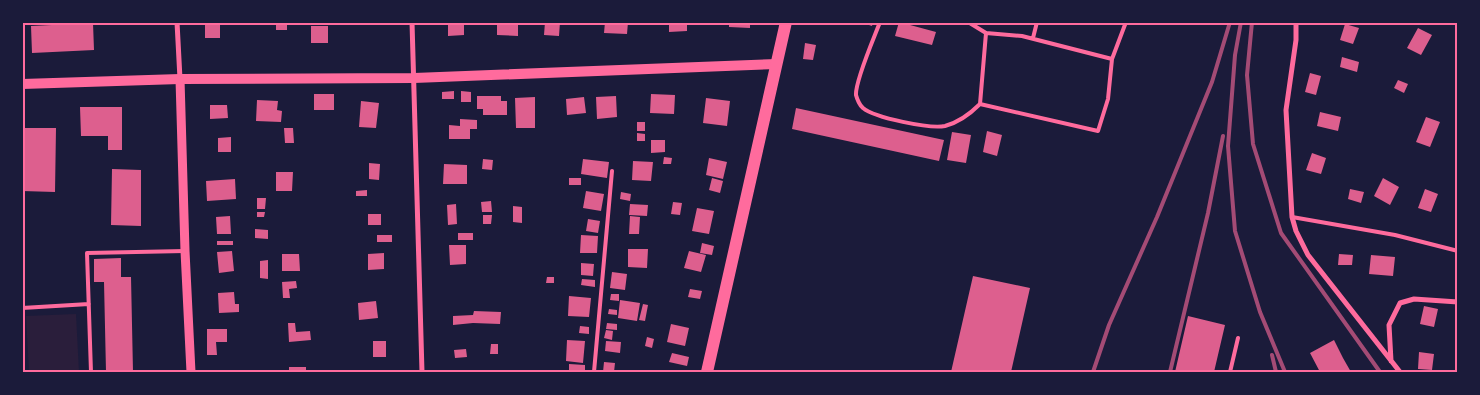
<svg xmlns="http://www.w3.org/2000/svg" width="1480" height="395" viewBox="0 0 1480 395" font-family="'DM Sans',sans-serif">
	<style>
		.green { fill: #2a1e3b }
		.building { fill: #dd5f8e }
		.lines { fill: none; stroke-linecap: round; stroke-linejoin: round }
		.service { stroke: #ff6b9d; stroke-width: 4 }
		.minor { stroke: #ff6b9d; stroke-width: 5 }
		.tertiary { stroke: #ff6b9d; stroke-width: 9 }
		.secondary { stroke: #ff6b9d; stroke-width: 10 }
		.primary { stroke: #ff6b9d; stroke-width: 12 }
		.rail { stroke: #a44b75; stroke-width: 4 }
		.neatline { fill: none; stroke: #ff6b9d; stroke-width: 2 }
	</style>
	<rect width="100%" height="100%" fill="#1b1b3a"/>
	<path class="green" d="M76,314L79,372H29L26,316Z"/>
	<path class="building" d="M276,22H287V30H276Z
		M448,22H464V35L448,36Z
		M497,22H518V36L497,35Z
		M545,22H560L559,36L544,35Z
		M605,22H628L627,34L604,33Z
		M669,22H687V31L669,32Z
		M729,22H750V28L729,27Z
		M860,22H873L872,26Z
		M899,22L936,32L932,45L895,36Z
		M93,23L94,50L32,53L31,26Z
		M205,24H220V38H205Z
		M1345,24L1359,28L1353,44L1340,40Z
		M311,26H328V43H311Z
		M1418,28L1432,35L1421,55L1407,48Z
		M805,43L816,45L813,60L803,59Z
		M1342,57L1359,62L1357,72L1340,67Z
		M1310,73L1321,76L1316,95L1305,92Z
		M1398,80L1408,84L1404,93L1394,88Z
		M454,91V99H442V92Z
		M461,91L471,92V102H461Z
		M314,94H334V110H314Z
		M651,94L675,95L674,114L650,113Z
		M477,96H501V101H507V115H483V109H477Z
		M616,96L617,117L597,119L596,97Z
		M535,97V128H516L515,98Z
		M584,97L586,113L567,115L566,99Z
		M706,98L730,101L727,126L703,123Z
		M257,100L278,101L277,110L282,111L281,122L256,121Z
		M361,101L379,103L376,128L359,127Z
		M210,105H227L228,118L210,119Z
		M80,107H122V150H108V136H81Z
		M796,108L944,140L939,161L792,129Z
		M1320,112L1341,117L1338,131L1317,126Z
		M1426,117L1440,122L1430,147L1416,142Z
		M460,119L477,120V129H470V139H449V125L460,126Z
		M637,122H645V131H637Z
		M22,128H56L55,192L22,191Z
		M284,128H293L294,143H285Z
		M987,131L1002,135L997,156L983,152Z
		M952,132L971,135L966,163L947,160Z
		M637,133L645,134V141H637Z
		M231,137V152H218V138Z
		M651,140H665V152L651,153Z
		M1312,153L1326,158L1321,174L1306,170Z
		M664,157L672,158L671,164H663Z
		M709,158L727,162L723,179L706,175Z
		M483,159L493,160L492,170L482,169Z
		M583,159L609,162L607,178L581,174Z
		M633,161L653,162L651,181L632,180Z
		M369,163L380,164L379,180L369,179Z
		M444,164L467,165V184H443Z
		M112,169L141,170V226L111,225Z
		M276,172H293L292,191H276Z
		M569,178H581V185H569Z
		M712,178L723,181L720,193L709,190Z
		M1383,178L1399,187L1390,205L1374,196Z
		M235,179L236,199L207,201L206,181Z
		M1350,189L1364,192L1361,203L1348,199Z
		M1425,189L1438,194L1431,212L1418,208Z
		M367,190V196H356V191Z
		M586,191L604,194L601,211L583,208Z
		M621,192L631,194L630,201L620,199Z
		M257,198H266L265,209H257Z
		M491,201L492,212H482L481,202Z
		M673,202L682,203L680,215L671,214Z
		M456,204L457,224L448,225L447,205Z
		M630,204L648,205L647,216L629,215Z
		M513,206L522,207V223L513,222Z
		M697,208L714,211L709,234L692,231Z
		M257,212H265L264,217H257Z
		M368,214H381V225H368Z
		M483,215H492L491,224H483Z
		M230,216L231,234H217L216,217Z
		M630,216L640,217L639,234H629Z
		M588,219L600,221L598,233L586,231Z
		M255,229L268,230V239L255,238Z
		M458,233H473V240H458Z
		M377,235H392V242H377Z
		M581,235L598,236L597,253H580Z
		M217,241H233V245H217Z
		M702,243L714,246L712,255L700,253Z
		M449,245H466V264L450,265Z
		M628,249H648L647,268L628,267Z
		M232,251L234,271L219,273L217,252Z
		M689,251L706,255L701,272L684,268Z
		M384,253V269L368,270V254Z
		M282,254H299L300,271H282Z
		M1339,254L1353,255L1352,265H1338Z
		M1371,255L1395,257L1393,276L1369,274Z
		M121,258V277H131L133,372H106L104,282H94V259Z
		M268,260V279L260,278V261Z
		M581,263L594,264L593,276L581,275Z
		M612,272L627,274L625,290L610,288Z
		M973,276L1030,288L1011,372H951Z
		M547,277H554V283H546Z
		M582,279L595,280V287L581,285Z
		M296,281L297,288L289,289L290,298H283L282,282Z
		M690,289L702,291L700,299L688,297Z
		M234,292L235,304H239V312L219,313L218,293Z
		M611,294H619V301L610,300Z
		M569,296L591,298L589,317L568,316Z
		M620,300L640,303L637,321L618,318Z
		M376,301L378,318L359,320L358,303Z
		M643,304L648,305L645,321L639,320Z
		M1424,306L1438,309L1434,327L1420,324Z
		M609,309L617,310V315L608,314Z
		M474,311L501,312L500,324L473,323L453,325V316L473,315Z
		M1188,316L1225,325L1214,372H1175Z
		M288,323H295L296,332L310,331L311,340L289,342Z
		M607,323L617,324V330L606,329Z
		M671,324L689,328L685,346L667,342Z
		M580,326L589,327V334L579,333Z
		M207,329H227V342H216L217,355H207Z
		M606,330L613,331L612,340L604,338Z
		M647,337L654,339L652,348L645,346Z
		M567,340L585,341L583,363L566,361Z
		M1334,340L1343,358L1351,372H1320L1310,353Z
		M373,341H386V357H373Z
		M606,341L621,342L620,353L605,351Z
		M491,344H498V354H490Z
		M466,349L467,357L455,358L454,350Z
		M1419,352L1434,354L1432,370L1418,369Z
		M672,353L689,357L687,366L669,362Z
		M604,362L615,363L614,372H603Z
		M569,364L585,365V372H569Z
		M289,367H306V372H289Z"/>
	<g class="lines">
		<path class="service" d="M880,22C874,38 855,81 856,95C857,99 860,106 863,108C875,118 930,129 945,126C960,122 970,114 980,104L986,33L968,22
			M1033,38L1037,22
			M1112,59L1126,22
			M980,104L1098,131L1108,99L1112,59L1022,36L986,33
			M1292,217L1395,235L1458,251
			M22,308L89,304
			M91,372L87,253L185,251
			M594,372L612,171
			M1230,372L1238,338"/>
		<path class="minor" d="M177,22L180,79
			M412,22L422,372
			M1296,22V40L1286,110L1292,217L1296,231L1308,255L1400,372
			M1391,361L1389,325L1400,303L1414,299L1458,302"/>
		<path class="tertiary" d="M180,79L185,251L191,372"/>
		<path class="secondary" d="M22,84L180,79L414,78L777,64"/>
		<path class="primary" d="M707,372L786,22"/>
		<path class="rail" d="M1241,22L1235,55L1228,146L1235,231L1260,312L1285,372
			M1252,22L1247,75L1253,144L1281,233L1380,372
			M1272,355L1276,372
			M1093,372L1109,325L1157,217L1212,82L1230,22
			M1170,372L1208,213L1223,136"/>
	</g>
	<rect width="1480" height="395" fill="none" stroke="#1b1b3a" stroke-width="48"/>
	<rect x="24" y="24" width="1432" height="347" class="neatline"/>
</svg>
